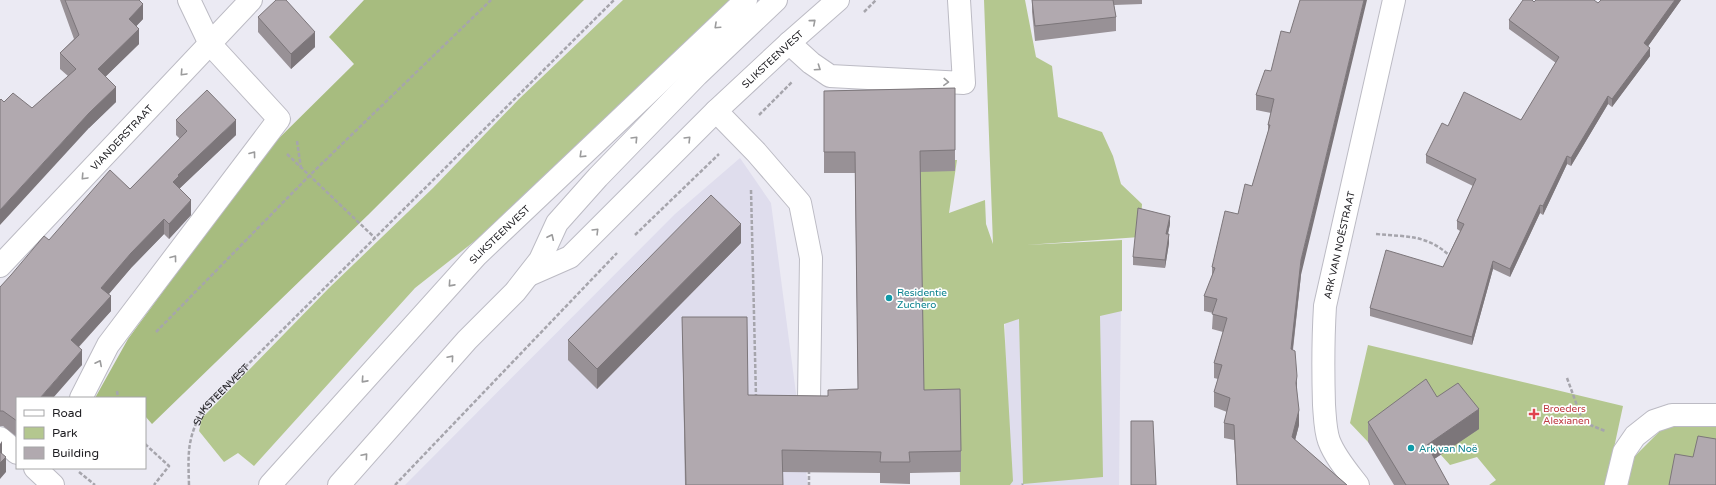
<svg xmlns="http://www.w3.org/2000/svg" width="1716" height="485" viewBox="0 0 1716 485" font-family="'Varela Round',sans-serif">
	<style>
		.built { fill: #dfdded }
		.green { fill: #b4c78f }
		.forest { fill: #a7bc7f }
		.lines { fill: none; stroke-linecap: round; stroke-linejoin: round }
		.minor-casing { stroke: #bcbbc4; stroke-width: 24 }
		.major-casing { stroke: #bcbbc4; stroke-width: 24 }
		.path { stroke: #a6a5ac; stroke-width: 2.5; stroke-dasharray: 4 2; stroke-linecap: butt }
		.minor { stroke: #fff; stroke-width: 22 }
		.major { stroke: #fff; stroke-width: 22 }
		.wall { fill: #989196 }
		.shaded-wall { fill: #7c767a }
		.building { fill: #b1a9af; stroke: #7c767a }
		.oneway { stroke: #9b9b9c }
		.culture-dot { fill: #0f9aa8; stroke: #fff; stroke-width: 1.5 }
		.health-dot { fill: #e0444e; stroke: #fff; stroke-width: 1.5 }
		.labels { text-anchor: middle; stroke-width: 3.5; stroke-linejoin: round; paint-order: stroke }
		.street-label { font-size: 10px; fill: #212024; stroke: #fff }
		.culture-label { font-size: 10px; fill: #0d838f; stroke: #fff; text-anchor: start }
		.health-label { font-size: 10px; fill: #be3a42; stroke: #fff; text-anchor: start }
	</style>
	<rect width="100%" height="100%" fill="#ebeaf3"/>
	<path class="built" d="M740,158L771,203L808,485H405L675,214Z
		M1005,301L1121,302L1119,485H1006Z"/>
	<path class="green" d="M623,0H734L509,214L415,288L254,466L238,453L224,462L199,431L202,418L329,288L433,188L519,99Z
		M984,0H1025L1036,57L1052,66L1058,117L1102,132L1113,156L1121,184L1142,204L1140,237L1026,245L1122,240V311L1100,316L1103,477L1023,484L1019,319L1004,324L1013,481L1010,485H960L959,408H923L920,160H957L949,213L985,200L986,224L993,244Z
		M1368,345L1623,406L1606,485H1489L1496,480L1477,457L1450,465L1441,455L1368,442L1350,423Z
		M1716,421V462L1673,485H1628L1633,458L1664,427Z"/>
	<path class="forest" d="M364,0H584L368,215L152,424L145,416V398H95L128,339L268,149L354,64L329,37Z"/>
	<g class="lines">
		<defs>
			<g id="minor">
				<path d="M789,43L811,63L830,76L964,83L959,0"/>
				<path d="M716,111L756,152L800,203L811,258L809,399"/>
				<path id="s2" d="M0,266L251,0"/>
				<path id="s3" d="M529,275L570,257L716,111L789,43L838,0"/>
				<path d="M81,398L108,345L279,119L210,44L189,0"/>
				<path d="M0,438L17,453"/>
				<path d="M35,468L53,485"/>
				<path id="s4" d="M1358,485C1348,472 1335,457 1329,441C1325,430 1325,417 1324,405C1323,372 1323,339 1325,306L1394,0"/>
				<path d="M1616,485L1624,452L1635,436L1654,421L1672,415H1716"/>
			</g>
			<g id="major">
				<path id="s5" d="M270,485L477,255L746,0"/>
				<path d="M339,485L467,340L515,292L540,260L557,223L598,177L697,75L776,0"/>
			</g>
		</defs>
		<use href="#minor" class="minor-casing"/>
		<use href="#major" class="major-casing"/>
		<g class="path">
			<path d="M864,12L876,0"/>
			<path d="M759,115L792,82"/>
			<path d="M297,141L301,168"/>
			<path d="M287,154L375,238"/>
			<path d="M751,190L756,397"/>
			<path d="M1376,234C1407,237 1426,234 1450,256"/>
			<path d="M635,235L719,154"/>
			<path d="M156,332L309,176L491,0"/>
			<path d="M1567,378L1583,422L1605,431"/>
			<path d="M117,391L118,398"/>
			<path d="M145,444L169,466L154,485"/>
			<path d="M809,470V485"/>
			<path d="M79,472L95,485"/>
			<path id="s1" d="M189,485C188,452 187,439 203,409L614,0"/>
			<path d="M395,485L617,253"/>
			<path d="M1022,485L1023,484"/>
		</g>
		<use href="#minor" class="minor"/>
		<use href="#major" class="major"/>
	</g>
	<path class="wall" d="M60,0H139L143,19L136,26L139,44L105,77L116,102L89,128L4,102L32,108L68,76L60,69V53L74,39Z
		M1032,0H1142V4L1114,5L1116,17V31L1035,41L1032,12Z
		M1601,0H1681L1648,46L1650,56L1612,107L1608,104L1571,166L1567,164L1543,215L1540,213L1510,277L1493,269L1472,345L1370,316V308L1443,267L1460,231L1457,229V221L1473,186L1426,163V155L1448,126L1521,120L1556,63L1509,29V20L1534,2L1598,3Z
		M258,17L315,47L291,69L258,32Z
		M1271,71L1301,275L1293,350L1297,391L1299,425L1295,440L1347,485H1237L1234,440L1224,438V423L1227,412L1214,407V392L1218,379L1214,378V363L1223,332L1212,329L1213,313L1204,311V296L1212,277V267L1238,214L1252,186L1268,132V125L1271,113L1256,110V95Z
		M955,88V171L920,172L924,390L961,451V472L910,473V484L880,483V473L782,472L783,485H685L682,317L748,395L828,396L858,389L855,173H824V91Z
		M176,120L236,135L179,189L191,215L169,239L164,234L131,268L109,294L111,311L79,347L82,365L17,398V437L3,426H0V287L49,240L130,189L180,139L176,135Z
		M1170,224L1168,234L1169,243L1165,268L1133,265V257Z
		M741,243L597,389L568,360V340Z
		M1437,397L1479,429L1434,459L1449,485H1394L1368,442V422Z"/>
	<path class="shaded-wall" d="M1364,0H1367L1301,275L1291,364V349L1301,260Z
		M1675,0H1681L1644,52V43Z
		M143,4V19L129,34V19Z
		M139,29V44L98,84V69Z
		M315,32V47L291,69V54Z
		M1650,48V56L1612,107V99Z
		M116,87V102L89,128L0,225V210L89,113Z
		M1608,96V104L1571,166V158Z
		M236,120V135L179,189L173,182L178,175Z
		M1567,156V164L1543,215V206Z
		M191,200V215L169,239V224Z
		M1540,205V213L1510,277V269Z
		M1170,216V224L1166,242V234Z
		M164,219V234L131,268L101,303V288L131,253Z
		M741,224V243L597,389V369Z
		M1169,234V243L1165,268V260Z
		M1493,261V269L1472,345V337Z
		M111,296V311L71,355V340Z
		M82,350V365L53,398H40Z
		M1297,376V391L1296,398V383Z
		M1479,409V429L1427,464V445Z
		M1299,410V425L1292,452V437Z
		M2,441V456L0,459V444Z
		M6,457V472L0,479V463Z"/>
	<path class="building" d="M65,0H139L143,4L129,19L139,29L98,69L116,87L89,113L0,210V100L1,99L4,102L13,93L32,108L76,69L60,53L79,35Z
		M276,0H286L315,32L291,54L258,17Z
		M1032,0H1113L1116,17L1035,26Z
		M1300,0H1364L1301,260L1291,349L1295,351L1297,376L1296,383L1299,410L1292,437L1347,485H1237L1234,425L1224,423L1230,398L1214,392L1222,365L1214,363L1227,318L1212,314L1217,299L1204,296L1215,268L1212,267L1225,211L1238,214L1245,184L1252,186L1270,125H1268L1274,99L1256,95L1265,70L1271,71L1281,31L1290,33Z
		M1523,0H1532L1534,2L1536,0H1594L1598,3L1601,0H1675L1644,43L1650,48L1612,99L1608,96L1571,158L1567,156L1543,206L1540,205L1510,269L1493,261L1472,337L1370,308L1386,250L1443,267L1464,224L1457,221L1476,179L1426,155L1442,123L1448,126L1464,92L1521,120L1559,57L1509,20Z
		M955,88V150L920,151L924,390L960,389L961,451L909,452L910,462H880L881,452L782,450L783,485H686L682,317H747L748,395L828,396V390L858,389L855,152H824V91Z
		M207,90L236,120L178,175L179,176L173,182L191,200L169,224L164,219L131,253L101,288L111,296L71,340L82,350L40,398H17V421L3,411H0V287L11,275L44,236L49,240L110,170L130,189L187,131L176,120Z
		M711,195L741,224L597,369L568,340Z
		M1138,208L1170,216L1166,234H1169L1165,260L1133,257Z
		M1426,379L1437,397L1458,383L1479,409L1427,445L1449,485H1406L1368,422Z
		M1131,421H1153L1156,485H1131Z
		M1698,436L1716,439V485H1669L1675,454L1693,457Z
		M0,452L6,457L0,463Z"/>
	<defs><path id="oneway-chevron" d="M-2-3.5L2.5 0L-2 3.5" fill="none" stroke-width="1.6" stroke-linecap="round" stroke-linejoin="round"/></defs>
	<g class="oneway">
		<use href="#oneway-chevron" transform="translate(813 22) rotate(-41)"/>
		<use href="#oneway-chevron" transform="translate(717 26) rotate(137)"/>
		<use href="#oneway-chevron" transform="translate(818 68) rotate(34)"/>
		<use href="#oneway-chevron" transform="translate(183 73) rotate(133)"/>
		<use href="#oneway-chevron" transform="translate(946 82) rotate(3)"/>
		<use href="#oneway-chevron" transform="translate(635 139) rotate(-46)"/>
		<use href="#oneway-chevron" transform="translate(688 139) rotate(-45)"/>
		<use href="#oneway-chevron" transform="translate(253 154) rotate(-53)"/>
		<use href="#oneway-chevron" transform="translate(582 155) rotate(136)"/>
		<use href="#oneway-chevron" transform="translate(84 177) rotate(133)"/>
		<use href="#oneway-chevron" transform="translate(596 231) rotate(-45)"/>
		<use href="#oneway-chevron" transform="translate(551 237) rotate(-65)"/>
		<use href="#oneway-chevron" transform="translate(174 258) rotate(-53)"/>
		<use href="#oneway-chevron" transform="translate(451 284) rotate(132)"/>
		<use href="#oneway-chevron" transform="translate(451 358) rotate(-49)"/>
		<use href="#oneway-chevron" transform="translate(99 363) rotate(-63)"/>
		<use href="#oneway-chevron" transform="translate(364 380) rotate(132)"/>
		<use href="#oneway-chevron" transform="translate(365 456) rotate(-49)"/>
	</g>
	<g class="culture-dot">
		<circle cx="889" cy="298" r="4"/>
		<circle cx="1411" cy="448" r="4"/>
	</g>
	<path class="health-dot" d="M1532 408h4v4h4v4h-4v4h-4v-4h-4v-4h4z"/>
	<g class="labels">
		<g class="street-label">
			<text dy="4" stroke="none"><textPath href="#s3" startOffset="328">SLIKSTEENVEST</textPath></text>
			<text dy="4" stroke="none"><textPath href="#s2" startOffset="177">VIANDERSTRAAT</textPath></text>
			<text dy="4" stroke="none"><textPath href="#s5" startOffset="340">SLIKSTEENVEST</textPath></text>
			<text dy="4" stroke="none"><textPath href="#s4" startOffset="251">ARK VAN NOËSTRAAT</textPath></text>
			<text dy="4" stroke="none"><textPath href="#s1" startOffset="101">SLIKSTEENVEST</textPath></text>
		</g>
		<g class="culture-label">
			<text x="897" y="296">Residentie<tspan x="897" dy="12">Zuchero</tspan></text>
			<text x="1419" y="452">Ark van Noë</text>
		</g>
		<g class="health-label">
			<text x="1543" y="412">Broeders<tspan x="1543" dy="12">Alexianen</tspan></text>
		</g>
	</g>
	<rect x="16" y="397" width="130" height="72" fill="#ffffff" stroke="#a6a6a7"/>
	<rect x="24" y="410" width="20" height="6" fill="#ffffff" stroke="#a6a6a7"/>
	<text x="52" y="417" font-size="12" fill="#212024">Road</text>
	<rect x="24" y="427" width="20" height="12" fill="#b4c78f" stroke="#a6a6a7"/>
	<text x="52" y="437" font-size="12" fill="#212024">Park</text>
	<rect x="24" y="447" width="20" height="12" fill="#b1a9af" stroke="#a6a6a7"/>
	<text x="52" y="457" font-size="12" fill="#212024">Building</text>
</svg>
